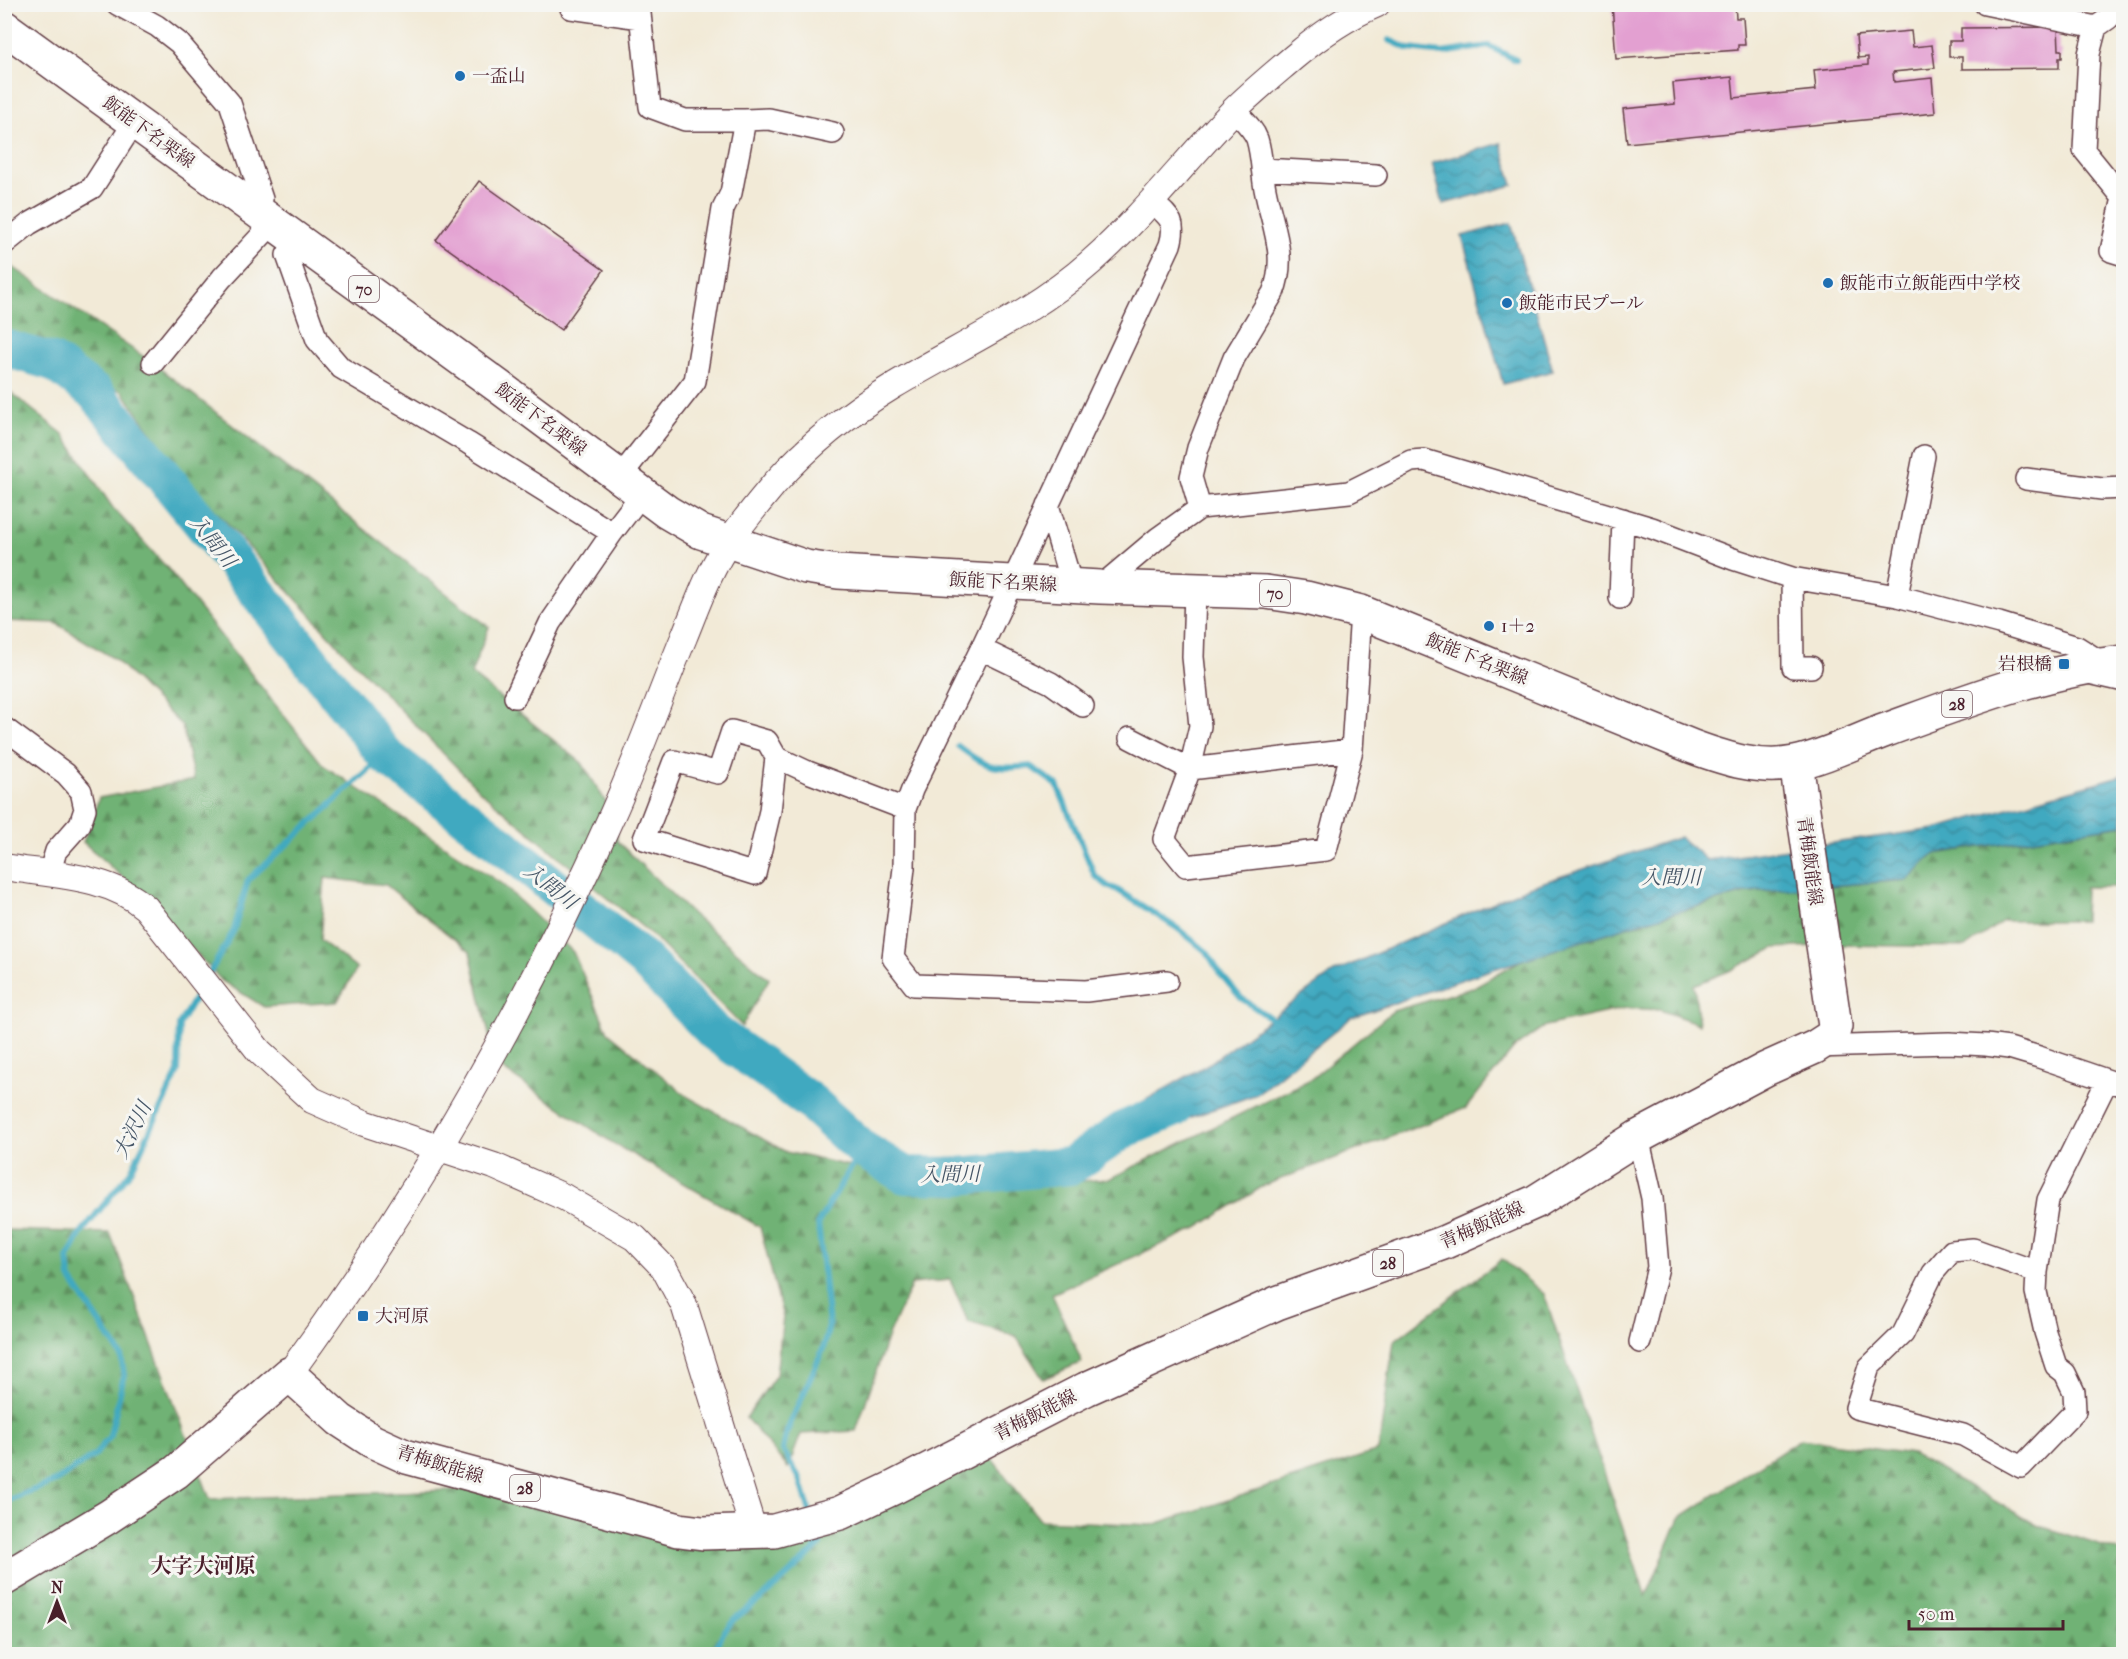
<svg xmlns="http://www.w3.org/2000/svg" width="2128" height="1659" viewBox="0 0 2128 1659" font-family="'IM FELL French Canon','Noto Serif JP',serif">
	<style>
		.forest { fill: url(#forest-firs); stroke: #5d6850; stroke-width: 1.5 }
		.water { fill: url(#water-waves); stroke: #456476; stroke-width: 1.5 }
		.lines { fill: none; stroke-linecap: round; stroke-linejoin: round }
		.stream { stroke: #40a9c0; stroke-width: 6 }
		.river { stroke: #40a9c0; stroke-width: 38 }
		.building { fill: #e3a0d1 }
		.minor-casing { stroke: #633d45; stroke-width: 24 }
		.tertiary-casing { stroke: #633d45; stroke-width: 28 }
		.primary-casing { stroke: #633d45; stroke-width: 36 }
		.minor { stroke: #fff; stroke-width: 21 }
		.tertiary { stroke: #fff; stroke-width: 26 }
		.primary { stroke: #fff; stroke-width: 33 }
		.poi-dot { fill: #1f6fb2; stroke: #f6f6f2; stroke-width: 2 }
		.labels { text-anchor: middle; stroke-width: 6; stroke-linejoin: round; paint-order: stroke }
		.shield { fill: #f6f6f2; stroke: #7e6067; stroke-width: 1.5 }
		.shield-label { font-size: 16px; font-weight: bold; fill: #4a1f2b }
		.poi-label { font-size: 18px; fill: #4a1f2b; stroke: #f6f6f2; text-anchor: start }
		.street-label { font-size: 18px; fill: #4a1f2b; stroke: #f6f6f2 }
		.water-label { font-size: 20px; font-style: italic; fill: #465667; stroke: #f6f6f2 }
		.quarter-label { font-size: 21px; font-weight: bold; fill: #4a1f2b; stroke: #f6f6f2 }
	</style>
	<defs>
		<pattern id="forest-firs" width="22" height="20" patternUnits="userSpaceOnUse" patternTransform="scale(1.5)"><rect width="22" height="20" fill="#70b274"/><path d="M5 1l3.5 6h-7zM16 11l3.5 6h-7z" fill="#5e905f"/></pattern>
		<pattern id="water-waves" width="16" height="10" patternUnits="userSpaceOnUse" patternTransform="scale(1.5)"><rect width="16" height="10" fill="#40a9c0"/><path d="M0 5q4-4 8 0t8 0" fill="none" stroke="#38899c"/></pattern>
	</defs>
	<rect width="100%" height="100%" fill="#f6f6f2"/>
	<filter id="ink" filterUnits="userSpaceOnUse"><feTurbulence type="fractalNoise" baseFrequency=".0167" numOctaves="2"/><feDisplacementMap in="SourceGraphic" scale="12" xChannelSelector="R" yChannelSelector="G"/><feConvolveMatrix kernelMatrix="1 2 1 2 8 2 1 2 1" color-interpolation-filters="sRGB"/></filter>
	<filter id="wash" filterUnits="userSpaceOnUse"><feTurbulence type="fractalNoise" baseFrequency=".008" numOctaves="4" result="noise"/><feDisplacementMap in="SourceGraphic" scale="24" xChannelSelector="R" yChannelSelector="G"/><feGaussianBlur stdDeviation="1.35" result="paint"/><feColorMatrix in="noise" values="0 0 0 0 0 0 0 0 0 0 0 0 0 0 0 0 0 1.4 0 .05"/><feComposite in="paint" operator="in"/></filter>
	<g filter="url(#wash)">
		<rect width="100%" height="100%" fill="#f2ead7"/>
		<path class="forest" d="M4,261L153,363L489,627L471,674L582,763L617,820V841L691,913L769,979L742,1026L652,935L480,791L346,654L176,467L122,391L5,344Z
			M5,388L63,434L113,508L169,570L323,765L502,884L573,952L608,1032L688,1097L786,1152L960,1190L1109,1179L1311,1079L1393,1011L1472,988L1525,958L1646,921L1748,892L1907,880L1934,854L2123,825V887H2085L2084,921H2003L1966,947L1839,945L1775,948L1729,971L1694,985L1699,1024L1660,1010L1626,1008L1545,1026L1514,1048L1466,1108L1265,1185L1197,1228L1052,1294L1082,1362L1043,1379L1016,1336L968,1322L950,1280L912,1284L889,1333L856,1431L801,1434L788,1468L746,1418L776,1375L783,1317L760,1227L616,1145L496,1065L470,952L386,885L325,878L320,940L357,969L337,1002L264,1007L222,981L141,894L83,842L99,798L194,780L182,726L116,660L56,623L5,621Z
			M5,1230L110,1233L210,1499L503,1488L684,1546L802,1544L992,1459L1040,1520L1152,1525L1378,1451L1394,1341L1502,1259L1544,1294L1646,1597L1679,1518L1800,1439L1912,1454L2037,1525L2124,1553L2123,1654H5Z"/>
		<path class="water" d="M1501,143L1513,185L1443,204L1432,163Z
			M1511,223L1553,371L1503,384L1462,236Z
			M2123,775V825L1934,854L1907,880L1748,892L1646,921L1475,975L1351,1018L1257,1094L1132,1138L1118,1116L1210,1063L1334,972L1529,887L1680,837L1707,860L1935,829Z"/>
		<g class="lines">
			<path class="stream" d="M1389,40L1409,49L1442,53L1489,46L1516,60
				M958,746C986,768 995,770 1030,766L1057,785L1095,876L1109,887L1116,889L1177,928L1207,952L1219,972L1241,998L1276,1022
				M208,976L234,930L248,880L385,755
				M4,1502L56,1481L95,1455L110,1436L124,1375L121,1355L70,1278L68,1258L81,1233L131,1171L178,1072L179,1025L201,987
				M810,1512L800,1479L783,1450L787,1431L823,1349L829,1325L818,1223L862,1149
				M713,1654L723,1633L734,1619L772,1590L820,1545L816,1530"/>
			<path class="river" d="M4,348L53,362L95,393L228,555L385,755L516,856L643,959L714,1032L812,1103L862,1149L905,1175L958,1176L1071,1166L1125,1129L1173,1109"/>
		</g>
		<g id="blocks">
			<path class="building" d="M1612,4H1735L1736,18H1743L1745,45H1738V50L1616,59Z
				M2058,27L2059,50H2062V58H2059V68L1962,69V57H1949V41H1961V28Z
				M1911,31L1913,47L1932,45L1935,68L1893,72L1894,82L1932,78L1935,113L1627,143L1623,109L1675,104L1673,83L1732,77L1734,98L1816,90L1814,70L1868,65V57L1858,58L1856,36Z
				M479,181L604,270L561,330L436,240Z"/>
		</g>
	</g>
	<g filter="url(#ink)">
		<use href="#blocks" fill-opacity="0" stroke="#633d45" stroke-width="1.5"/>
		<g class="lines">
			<defs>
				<path id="minor" d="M117,4L157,26L179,43L230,103L262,199L254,209
					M1985,4L2096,27
					M2112,4L2109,18L2096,27L2089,54L2084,150L2123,198L2111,251L2124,255
					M571,8L640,18
					M745,120L769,119L833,133
					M1262,169L1376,175
					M1152,202C1169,217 1177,221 1170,245L981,649L912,790L905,809L904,868L893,958L914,985L1086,991L1167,981
					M297,240L287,255L317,340L341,368L468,443L612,533L642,494
					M4,244L29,224L92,188L135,121
					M153,363L222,278L273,223
					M620,477L695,381L723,209L731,193L745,120H685L650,107L639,4
					M2026,479L2102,489L2124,488
					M1048,505L1072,586
					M1200,508L1349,492L1411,461L1424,460L1652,528L1733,559L1792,578L1897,596L1999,623L2077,647L2104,664
					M1792,578L1793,667H1811
					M1100,587L1158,538L1200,508L1191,477L1198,448L1234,358L1273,293C1288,256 1272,226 1265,189C1262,173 1262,155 1257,139C1253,128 1242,119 1234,110
					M1195,591L1193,657L1200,726L1190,769L1164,839L1186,866L1326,850L1352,750L1361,612
					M1897,596L1924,456
					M1620,598L1623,519
					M981,649L1051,683L1083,706
					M2089,673L2124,681
					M515,697L550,623L612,533
					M4,728L66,774L81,791L85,809L80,824L56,851L49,874
					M1130,738L1190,769L1352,750
					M776,757L770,811L755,874L644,839L674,761L718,773L732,731L767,741L776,757L808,772L905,809
					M1815,1047L1949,1043L1986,1045L2009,1048L2039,1057L2124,1086
					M1638,1137L1652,1198L1658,1267L1640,1342
					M2037,1272L1973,1249L1952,1251L1933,1273L1903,1334L1869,1367L1856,1408L1963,1435L2021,1467L2075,1411L2074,1392L2065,1373L2056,1366L2045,1332L2036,1292L2037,1272L2048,1200L2107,1081"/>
				<path id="tertiary" d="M4,867C52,875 109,875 146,908L259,1051L312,1100L364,1123L494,1166L564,1197L635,1238L664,1268L684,1305L754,1532
					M289,1374C417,1199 525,1010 613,813C639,755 660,695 684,637C697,605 710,568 730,540C744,520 760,501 775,483C809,445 850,412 893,386C959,346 1033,314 1091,262C1143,216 1185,161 1233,111C1252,92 1273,75 1294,57C1319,36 1346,17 1377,4"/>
				<path id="primary" d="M4,27L502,389L667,512L701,532L806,567L838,572L1100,587L1266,592L1306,598L1361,612L1693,747C1726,759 1759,770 1795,763C1822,758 1859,740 1886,730C1963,702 2042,671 2124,662
					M4,1579L108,1517L176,1472L289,1374L340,1420L372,1441L407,1457L679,1530L703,1533L774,1531L840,1513L895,1487L1086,1389L1277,1303L1443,1243L1535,1202L1638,1137L1766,1069L1815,1047L1832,1036L1835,1026L1796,763"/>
			</defs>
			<use href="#minor" class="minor-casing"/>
			<use href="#tertiary" class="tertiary-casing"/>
			<use href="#primary" class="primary-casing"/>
			<use href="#minor" class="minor"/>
			<use href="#tertiary" class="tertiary"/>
			<use href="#primary" class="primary"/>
		</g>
	</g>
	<g class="poi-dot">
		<circle cx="460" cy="76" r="6"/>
		<circle cx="1828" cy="283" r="6"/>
		<circle cx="1507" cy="303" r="6"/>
		<circle cx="1489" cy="626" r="6"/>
		<rect x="2058" y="658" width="12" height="12" rx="3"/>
		<rect x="357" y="1310" width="12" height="12" rx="3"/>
	</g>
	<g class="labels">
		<g class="shield">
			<rect x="349" y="276" width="30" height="26" rx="4.5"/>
			<rect x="1260" y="580" width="30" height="26" rx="4.5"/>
			<rect x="1942" y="691" width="30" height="26" rx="4.5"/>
			<rect x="1373" y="1250" width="30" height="26" rx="4.5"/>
			<rect x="510" y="1475" width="30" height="26" rx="4.5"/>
		</g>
		<g class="shield-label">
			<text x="364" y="295">70</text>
			<text x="1275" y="599">70</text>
			<text x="1957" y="710">28</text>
			<text x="1388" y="1269">28</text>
			<text x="525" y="1494">28</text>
		</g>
		<g class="poi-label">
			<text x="472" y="82">一盃山</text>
			<text x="1840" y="289">飯能市立飯能西中学校</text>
			<text x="1519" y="309">飯能市民プール</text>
			<text x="1501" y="632">1＋2</text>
			<text x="2052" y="670" text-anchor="end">岩根橋</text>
			<text x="375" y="1322">大河原</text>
		</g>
		<g class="street-label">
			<text transform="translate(149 132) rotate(36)" y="6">飯能下名栗線</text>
			<text transform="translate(541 419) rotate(37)" y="6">飯能下名栗線</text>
			<text transform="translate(1003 582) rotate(3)" y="6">飯能下名栗線</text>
			<text transform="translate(1477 659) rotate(22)" y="6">飯能下名栗線</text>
			<text transform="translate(1810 861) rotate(82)" y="6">青梅飯能線</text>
			<text transform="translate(1482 1225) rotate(-24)" y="6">青梅飯能線</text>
			<text transform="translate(1035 1415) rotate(-27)" y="6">青梅飯能線</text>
			<text transform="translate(440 1464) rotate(17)" y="6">青梅飯能線</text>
		</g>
		<g class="water-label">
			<text transform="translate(213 541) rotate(51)" y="7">入間川</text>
			<text x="1671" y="884">入間川</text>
			<text transform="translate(551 886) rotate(38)" y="7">入間川</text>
			<text transform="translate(132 1130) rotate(-64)" y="7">大沢川</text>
			<text transform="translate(950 1174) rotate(-1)" y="7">入間川</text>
		</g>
		<g class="quarter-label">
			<text x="203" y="1573">大字大河原</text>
		</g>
	</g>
	<rect width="2128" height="1659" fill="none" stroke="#f6f6f2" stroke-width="24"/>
	<g transform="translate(57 1602)" stroke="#f6f6f2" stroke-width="4.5" paint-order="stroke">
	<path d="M0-4.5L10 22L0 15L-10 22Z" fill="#4a1f2b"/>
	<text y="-9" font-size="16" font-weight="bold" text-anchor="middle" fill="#4a1f2b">N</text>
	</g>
	<path d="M1909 1620v9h154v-9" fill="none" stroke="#4a1f2b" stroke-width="3"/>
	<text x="1918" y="1620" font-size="18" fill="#4a1f2b" stroke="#f6f6f2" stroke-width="4.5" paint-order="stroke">50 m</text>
</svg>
